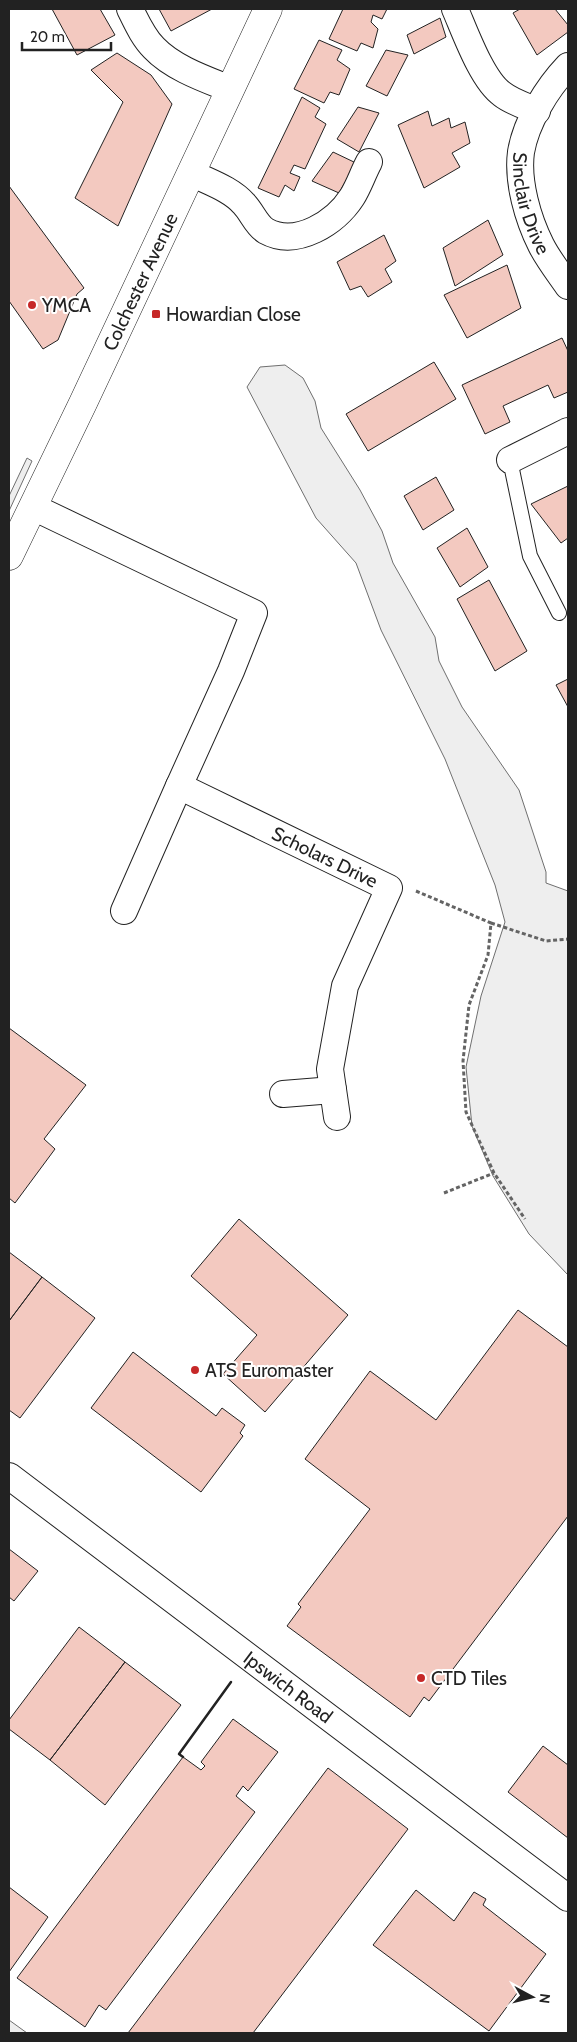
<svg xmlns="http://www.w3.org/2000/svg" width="577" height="2042" viewBox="0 0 577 2042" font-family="Cabin,sans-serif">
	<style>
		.green { fill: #eee; stroke: #6f6f6f }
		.building { fill: #f3c9c0; stroke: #222 }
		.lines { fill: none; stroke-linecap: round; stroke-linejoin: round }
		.service-casing { stroke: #222; stroke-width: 16 }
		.minor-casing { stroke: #222; stroke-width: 28 }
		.tertiary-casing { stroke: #222; stroke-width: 29 }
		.path { stroke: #646464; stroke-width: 3; stroke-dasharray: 4 2.5; stroke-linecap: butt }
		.service { stroke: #fff; stroke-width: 14 }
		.minor { stroke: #fff; stroke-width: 26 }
		.tertiary { stroke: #fff; stroke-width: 28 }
		.wall { stroke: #222; stroke-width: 2.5 }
		.power { stroke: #c62828; stroke-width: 1; stroke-dasharray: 18 4 2.5 4; stroke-linecap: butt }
		.poi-dot { fill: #c62828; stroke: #fff; stroke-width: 2 }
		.labels { text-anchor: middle; stroke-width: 4; stroke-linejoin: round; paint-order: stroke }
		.street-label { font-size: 19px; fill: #222; stroke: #fff }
		.poi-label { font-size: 19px; fill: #222; stroke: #fff; text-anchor: start }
	</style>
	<rect width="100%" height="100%" fill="#fff"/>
	<path class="green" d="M285,365L303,378L315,401L321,428L360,490L382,531L393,563L435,637L439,661L462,707L519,790L546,872V883L568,891V1275L529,1234L493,1176L472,1126L466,1067L481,996L505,922L495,885L445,759L381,630L356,563L316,518L247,387L260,367Z
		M27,458L32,461L9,511V496Z
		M9,2020L27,2033H9Z"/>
	<path class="building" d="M52,9H100L115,35L77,55Z
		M159,9H212L171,31Z
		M343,9H387L382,19L373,15L371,22L378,29L373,48L361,43L357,51L329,39Z
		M520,9H555L568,25V32L537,55L513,13Z
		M440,18L446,37L414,54L407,35Z
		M319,40L342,50L337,60L350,69L339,95L330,92L324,103L294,89Z
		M386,50L408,55L387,96L366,86Z
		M117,53L151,75L172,104L118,226L75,198L123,102L91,70Z
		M302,97L320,108L315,117L326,124L305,169L294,165L290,173L300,177L294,191L285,185L279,197L258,188Z
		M358,107L379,113L359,152L337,139Z
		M428,111L432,126L449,118L451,128L465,122L470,143L452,153L460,167L424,188L398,125Z
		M333,152L356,163L339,193L312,181Z
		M9,186L84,288L77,294L58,340L43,349L9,301Z
		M488,220L503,255L455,286L443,248Z
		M384,235L396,261L385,269L392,282L368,297L361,286L350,290L337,262Z
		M507,265L521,308L467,338L444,295Z
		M562,338L568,351V392L554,398L548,385L503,406L510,422L485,434L462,385Z
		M434,362L456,399L368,451L346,414Z
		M436,477L454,510L423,530L404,496Z
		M568,486V538L561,543L531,504Z
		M467,528L488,567L460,587L437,548Z
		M489,580L527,651L495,671L457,599Z
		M568,679V707L556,685Z
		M9,1028L86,1085L44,1139L55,1149L15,1203L9,1198Z
		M239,1219L348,1315L265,1412L223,1374L257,1335L191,1276Z
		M9,1252L42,1277L9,1321Z
		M42,1277L95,1318L20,1418L9,1410V1321Z
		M518,1310L568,1347V1516L429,1701L424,1697L410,1717L287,1626L301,1607L298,1604L370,1509L305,1459L370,1371L436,1420Z
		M133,1352L216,1416L222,1408L245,1425L240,1433L243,1436L201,1492L91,1408Z
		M9,1549L38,1571L14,1601L9,1597Z
		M79,1627L125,1662L50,1760L9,1729V1720Z
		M125,1662L181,1705L105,1805L50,1760Z
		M233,1719L278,1752L248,1791L243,1786L236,1796L255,1812L106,2010L99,2005L85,2027L17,1978L183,1757L201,1770L205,1766L201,1762Z
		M543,1746L568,1765V1838L508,1792Z
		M328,1768L408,1829L253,2033H128Z
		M9,1887L48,1917L9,1972Z
		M416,1890L454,1921L474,1892L486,1899L483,1905L546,1954L489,2031L373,1945Z"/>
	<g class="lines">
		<defs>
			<path id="service" d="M510,460L530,556L559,613"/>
			<g id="minor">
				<path d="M130,9C137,23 143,37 154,48C173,68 205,79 230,89"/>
				<path d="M455,9C465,32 482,80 502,94C512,102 526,106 537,111"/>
				<path id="s1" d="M568,66C547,88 526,122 521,152C517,182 528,219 541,245C548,259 559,273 568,286"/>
				<path d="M191,173C209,182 231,189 244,204C252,212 256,225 266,231C297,248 336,222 352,197C359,186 363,173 369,162"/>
				<path d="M510,460L568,431"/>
				<path id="s2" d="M33,507L254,613L231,671L179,786L389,888L345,986L330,1069L337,1117"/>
				<path d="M124,911L179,786"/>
				<path d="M283,1094L333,1090"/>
				<path id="s3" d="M9,1476L568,1898"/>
			</g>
			<g id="tertiary">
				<path id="s4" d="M9,556L83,403L268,9"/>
			</g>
		</defs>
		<use href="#service" class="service-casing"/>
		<use href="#minor" class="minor-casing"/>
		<use href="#tertiary" class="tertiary-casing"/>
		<path class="path" d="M416,891L491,923L488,955L469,1005L463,1061L466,1112L494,1173L525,1219
			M491,923L546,941L568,939
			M444,1193L494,1173"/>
		<use href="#service" class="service"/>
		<use href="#minor" class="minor"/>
		<use href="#tertiary" class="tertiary"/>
		<path class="wall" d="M183,1757L179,1754L231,1682"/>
		<path class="power" d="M9,2032L10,2033"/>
	</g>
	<g class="poi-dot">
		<circle cx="32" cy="305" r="5"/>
		<rect x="151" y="309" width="10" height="10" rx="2.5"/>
		<circle cx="195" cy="1370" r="5"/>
		<circle cx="421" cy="1678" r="5"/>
	</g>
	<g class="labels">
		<g class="street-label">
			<text dy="7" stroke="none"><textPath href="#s1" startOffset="152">Sinclair Drive</textPath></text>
			<text dy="7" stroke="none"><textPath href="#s4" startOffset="304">Colchester Avenue</textPath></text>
			<text dy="7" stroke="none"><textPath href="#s2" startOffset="596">Scholars Drive</textPath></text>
			<text dy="7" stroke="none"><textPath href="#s3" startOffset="350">Ipswich Road</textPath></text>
		</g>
		<g class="poi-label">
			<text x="42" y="312">YMCA</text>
			<text x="166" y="321">Howardian Close</text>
			<text x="205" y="1377">ATS Euromaster</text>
			<text x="431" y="1685">CTD Tiles</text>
		</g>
	</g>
	<rect width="577" height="2042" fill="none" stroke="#222222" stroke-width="20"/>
	<g transform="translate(532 1997) rotate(97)" stroke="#ffffff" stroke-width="4" paint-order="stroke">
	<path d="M0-4L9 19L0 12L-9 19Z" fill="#222222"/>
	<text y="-8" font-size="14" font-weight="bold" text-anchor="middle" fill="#222222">N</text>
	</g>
	<path d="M22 42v8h89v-8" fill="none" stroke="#222222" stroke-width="2.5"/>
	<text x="30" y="42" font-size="15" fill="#222222" stroke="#ffffff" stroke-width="4" paint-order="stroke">20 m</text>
</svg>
